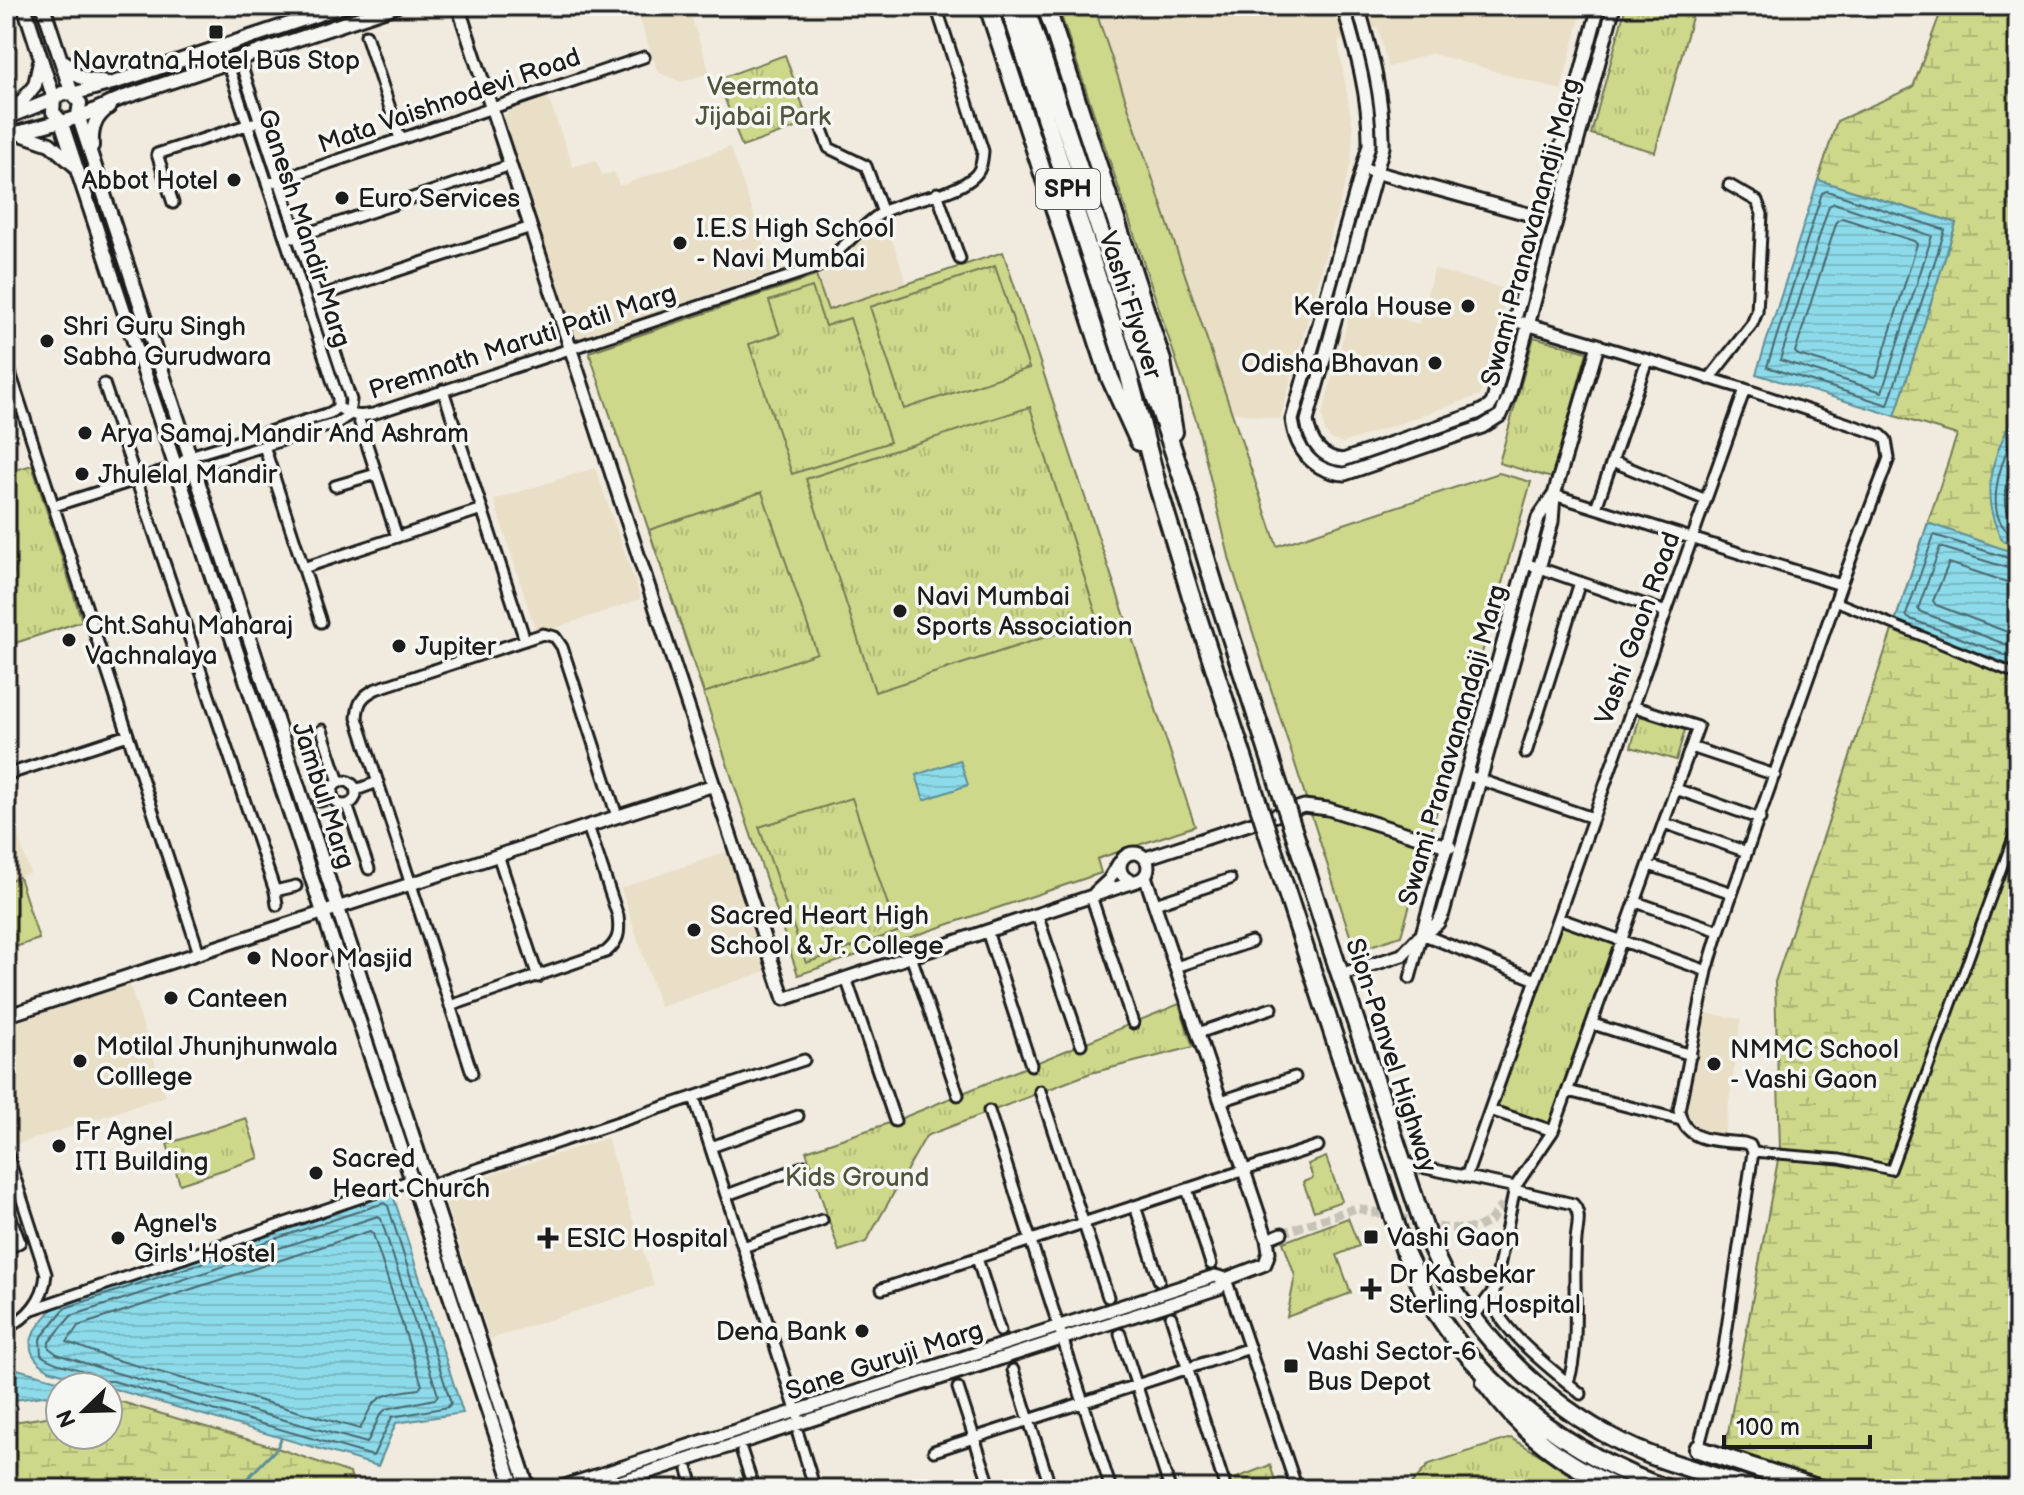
<svg xmlns="http://www.w3.org/2000/svg" width="2024" height="1495" viewBox="0 0 2024 1495" font-family="'Balsamiq Sans',sans-serif">
	<style>
		.built { fill: #e9dec6 }
		.grass { fill: #cdd88b; stroke: #747a54; stroke-width: 2 }
		.wetland { fill: url(#wetland-marsh); stroke: #747a54; stroke-width: 2 }
		.park { fill: url(#park-tufts); stroke: #747a54; stroke-width: 2 }
		.garden { fill: url(#garden-dots); stroke: #747a54; stroke-width: 2 }
		.water { fill: url(#water-rules); stroke: #608f98; stroke-width: 2 }
		.lines { fill: none; stroke-linecap: round; stroke-linejoin: round }
		.shore { stroke: #49686e; stroke-width: 2 }
		.stream { stroke: #608f98; stroke-width: 3 }
		.minor-tunnel { stroke: #c6c2b7; stroke-width: 9; stroke-dasharray: 9 4.5; stroke-linecap: butt }
		.pedestrian-casing { stroke: #1c1c1c; stroke-width: 13 }
		.minor-casing { stroke: #1c1c1c; stroke-width: 15 }
		.tertiary-casing { stroke: #1c1c1c; stroke-width: 17 }
		.secondary-casing { stroke: #1c1c1c; stroke-width: 18 }
		.motorway-casing { stroke: #1c1c1c; stroke-width: 22 }
		.pedestrian { stroke: #f6f6f2; stroke-width: 7 }
		.minor { stroke: #f6f6f2; stroke-width: 9 }
		.tertiary { stroke: #f6f6f2; stroke-width: 11 }
		.secondary { stroke: #f6f6f2; stroke-width: 12 }
		.motorway { stroke: #f6f6f2; stroke-width: 16 }
		.motorway-bridge-casing { stroke: #1c1c1c; stroke-width: 22; stroke-linecap: butt }
		.motorway-bridge { stroke: #f6f6f2; stroke-width: 16 }
		.poi-dot { fill: #1c1c1c; stroke: #f6f6f2; stroke-width: 3 }
		.labels { text-anchor: middle; stroke-width: 7; stroke-linejoin: round; paint-order: stroke }
		.shield { fill: #f6f6f2; stroke: #5d5d5c; stroke-width: 2 }
		.shield-label { font-size: 24px; font-weight: bold; fill: #1c1c1c }
		.poi-label { font-size: 26px; fill: #1c1c1c; stroke: #f6f6f2; text-anchor: start }
		.park-label { font-size: 26px; fill: #51543d; stroke: #f6f6f2 }
		.street-label { font-size: 26px; fill: #1c1c1c; stroke: #f6f6f2 }
	</style>
	<defs>
		<pattern id="wetland-marsh" width="20" height="14" patternUnits="userSpaceOnUse" patternTransform="scale(2)"><rect width="20" height="14" fill="#cdd88b"/><path d="M1 5h8M5 5V1M11 12h8M15 12V8" fill="none" stroke="#afb977"/></pattern>
		<pattern id="park-tufts" width="24" height="20" patternUnits="userSpaceOnUse" patternTransform="scale(2)"><rect width="24" height="20" fill="#cdd88b"/><path d="M3 7l-1-3M5 7V3M7 7l1-3M15 17l-1-3M17 17v-4M19 17l1-3" fill="none" stroke="#afb977"/></pattern>
		<pattern id="garden-dots" width="8" height="8" patternUnits="userSpaceOnUse" patternTransform="scale(2)"><rect width="8" height="8" fill="#cdd88b"/><path d="M2 2h.1M6 6h.1" fill="none" stroke="#afb977" stroke-width="1.8" stroke-linecap="round"/></pattern>
		<pattern id="water-rules" width="6" height="5" patternUnits="userSpaceOnUse" patternTransform="scale(2)"><rect width="6" height="5" fill="#8ddbea"/><path d="M0 2.5h6" fill="none" stroke="#79bbc8"/></pattern>
	</defs>
	<rect width="100%" height="100%" fill="#f0ebde"/>
	<filter id="ink" filterUnits="userSpaceOnUse"><feTurbulence type="fractalNoise" baseFrequency=".0125" numOctaves="2"/><feDisplacementMap in="SourceGraphic" scale="16" xChannelSelector="R" yChannelSelector="G"/><feConvolveMatrix kernelMatrix="1 2 1 2 8 2 1 2 1" color-interpolation-filters="sRGB"/></filter>
	<g filter="url(#ink)">
		<path class="built" d="M635,6H709L711,12L692,19L710,73L681,82L658,72Z
			M1094,6H1326L1328,8L1336,6H1583L1561,90L1431,53L1388,67L1378,27L1338,42L1353,129L1351,162L1280,419L1230,412Z
			M548,97L573,167L596,160L602,175L614,172L619,186L730,147L774,272L586,337H579L573,331L503,129L502,118L511,110Z
			M884,217L907,284L828,310L816,276Z
			M1434,269L1509,290L1480,395L1343,443L1333,440L1325,432L1322,415L1352,305L1419,324Z
			M595,468L641,599L537,634L494,500Z
			M6,799L30,873L6,881Z
			M727,852L766,971L660,1007L621,888Z
			M129,983L166,1096L15,1145L6,1116V1026Z
			M1704,1013L1741,1019L1724,1137L1697,1134L1685,1121L1683,1109Z
			M607,1138L654,1286L490,1339L442,1191Z"/>
		<path class="grass" d="M1058,6H1094L1277,546L1499,473L1531,482L1401,936L1355,951L1230,561L1197,423Z
			M1003,252L1195,826L1097,859L1101,873L798,975L589,352L816,276L828,310Z"/>
		<path class="wetland" d="M1943,6H2018V1489H1854L1725,1449L1780,1149L1775,982L1957,435L1895,416L1956,223L1818,180L1837,121L1913,87Z
			M108,1398L277,1448L350,1473L356,1489H6V1423L60,1415V1435H108Z"/>
		<path class="park" d="M1626,6H1695L1655,152L1591,134Z
			M785,55L809,123L742,147L718,79Z
			M995,266L1029,368L904,409L870,307Z
			M812,287L825,326L850,318L890,442L792,474L749,344L780,334L769,301Z
			M1534,337L1587,352L1552,478L1499,463Z
			M1030,407L1098,620L875,692L806,479Z
			M32,465L82,621L6,646V473Z
			M762,492L817,653L704,693L649,530Z
			M1640,716L1685,730L1676,760L1631,747Z
			M852,798L897,932L806,963L759,827Z
			M19,877L39,939L6,950V881Z
			M1560,924L1617,942L1550,1126L1495,1107Z
			M1179,1004L1193,1047L1091,1073L926,1136L866,1242L839,1251L806,1151L895,1121Z
			M246,1118L259,1158L180,1184L167,1144Z
			M1326,1157L1342,1201L1314,1211L1303,1182L1313,1178L1308,1164Z
			M1348,1218L1359,1246L1337,1255L1351,1293L1287,1317L1295,1276L1283,1242Z
			M1511,1438L1598,1489H1407L1429,1464Z"/>
		<path class="garden" d="M1270,1465L1278,1489H1208Z"/>
		<path class="water" d="M1818,180L1956,223L1895,416L1756,374Z
			M2018,412V545L2002,540C1977,492 1993,459 2014,414Z
			M1928,523L2018,554V668L1895,622Z
			M960,760L968,785L924,800L916,775Z
			M392,1192L463,1413L396,1423L378,1466L49,1370C12,1347 39,1326 59,1301Z
			M6,1366L61,1381L63,1387H60L57,1394L6,1401Z"/>
		<g class="lines">
			<path class="shore" d="M1827,191L1945,230L1888,405L1767,367L1822,193Z
				M1834,203L1932,236L1882,392L1780,360L1829,206Z
				M1842,218L1914,241L1917,244L1877,375L1874,377L1798,355L1795,352L1837,221Z
				M2018,424C2005,452 1975,521 2018,537
				M2018,448C2008,469 1996,510 2018,526
				M2018,561L1934,535L1906,615L1908,618L2018,660
				M2018,571L1940,547L1918,609L1921,612L2018,649
				M2018,583L2007,582L1949,563L1933,601L1936,605L2018,636
				M384,1203L388,1206L451,1403L448,1407L392,1417L373,1456L113,1381H103C86,1366 59,1369 41,1355L40,1339L65,1308Z
				M378,1216L381,1219L438,1395L435,1399L386,1409L380,1415L367,1443L106,1370L57,1354L49,1348V1342L71,1316Z
				M370,1231L373,1234L422,1385L419,1389C403,1392 382,1391 372,1406C367,1413 364,1422 360,1429L110,1358L67,1342L78,1326Z"/>
			<path class="stream" d="M237,1489L277,1448L281,1439"/>
			<path class="minor-tunnel" d="M1282,1233L1356,1208L1443,1228L1474,1229L1490,1221L1503,1205
				M1679,1489L1698,1449"/>
			<defs>
				<path id="pedestrian" d="M1835,601L2018,675
					M1753,1152L1840,1159L1891,1170L2018,824"/>
				<path id="minor" d="M366,35L400,139
					M239,58L351,400L349,415
					M227,62L338,398V407
					M820,124L829,148L866,166L883,213
					M267,184L644,57
					M937,193L960,259
					M173,203L157,154L253,123
					M293,238L511,165
					M317,297L531,227
					M6,360L199,953
					M1709,379L1752,324L1757,312L1762,214L1757,201L1729,185
					M104,384L275,891L277,905
					M443,390L525,640
					M338,407C351,416 358,417 373,414L815,268C841,254 858,227 883,212C910,197 947,198 971,179C981,172 982,163 983,151L936,6
					M358,417L397,537
					M264,446L321,622
					M1612,461L1706,500
					M176,467L194,468L337,423L349,415
					M335,486L376,474
					M1554,495L1841,585
					M54,506L176,467L190,456L330,413L338,407
					M1596,508L1647,360
					M1525,563L1666,612
					M303,568L482,509
					M322,730L339,782
					M1691,747L1775,775
					M1526,753L1580,582
					M6,775L128,735
					M1466,775L1593,818
					M332 793a12 12 0 1 1 24 0a12 12 0 1 1-24 0Z
					M1676,789L1760,819
					M356,790L378,782
					M320,801L333,797
					M347,805L369,869
					M1664,823L1747,852
					M498,855L538,977
					M1649,865L1732,893
					M275,891L296,886
					M1091,896L1133,1023
					M1636,902L1719,931
					M1155,904L1230,879
					M1037,914L1081,1044
					M1558,918L1707,971
					M987,931L1031,1065
					M911,956L958,1095
					M1176,967L1251,942
					M846,978L895,1121
					M1410,978L1422,934L1536,980
					M450,1006L606,952C619,941 620,933 618,916L588,826
					M1593,1024L1691,1055
					M1198,1033L1272,1008
					M472,1073L357,718C358,702 362,696 376,689L543,634L555,637L562,647L617,816
					M1040,1091L1108,1297
					M1568,1091L1681,1120
					M694,1097L798,1416
					M1221,1101L1295,1077
					M1490,1110L1553,1131L1515,1187L1492,1302C1506,1336 1553,1370 1581,1394
					M989,1111L1111,1489
					M1553,1131L1698,727L1632,706
					M711,1147L798,1116
					M6,1150L46,1274C44,1299 28,1318 6,1328
					M1402,1163L1515,1187
					M1466,1177L1745,389L1598,345
					M1187,1189L1211,1264
					M415,1190L804,1060
					M1514,1190L1573,1204C1582,1213 1577,1227 1576,1240C1572,1281 1581,1347 1568,1382
					M727,1195L805,1166
					M1135,1206L1159,1280
					M1267,1239L1282,1233
					M743,1247L822,1220
					M6,1250L20,1242L11,1218
					M977,1258L1000,1331
					M1226,1279L1297,1489
					M882,1289L1318,1146
					M33,1309L412,1180
					M1171,1317L1224,1483
					M1473,1318L1491,1294
					M1120,1334L1170,1489
					M1013,1370L1051,1489
					M958,1388L991,1489
					M798,1434L815,1489
					M1698,1449L1723,1355L1753,1152L1750,1145L1744,1143C1716,1140 1685,1144 1679,1110L1707,971L1719,931L1841,585L1889,458L1886,440L1881,435L1745,389
					M934,1451L1250,1348
					M742,1452L754,1489
					M688,1470L694,1489
					M637,1486L638,1489"/>
				<path id="tertiary" d="M458,6L784,999L1137,881
					M1343,6C1356,50 1370,98 1369,145L1292,420C1296,450 1313,472 1345,474L1482,427L1501,415L1509,396L1614,6
					M1358,6C1371,51 1384,100 1383,147L1307,421C1310,442 1321,458 1343,460L1477,413L1490,406L1493,401L1599,6
					M1371,171L1542,218
					M1120 867a14 14 0 1 1 28 0a14 14 0 1 1-28 0Z
					M1146,858L1304,806L1328,809L1450,847
					M1095,893L1109,880L1119,863
					M1422,934L1538,518L1553,496
					M1340,975L1402,955L1418,938L1438,923L1443,913L1552,522L1554,495L1598,345L1523,323
					M6,1016L714,785
					M555,1489L1215,1276L1226,1279L1265,1264L1269,1252L1267,1239L1145,876
					M597,1489L1219,1288L1226,1279"/>
				<path id="secondary" d="M24,6L54,99L53,112L61,121L514,1489
					M43,6L72,94L80,103L78,115L528,1488
					M65,62C75,77 84,81 102,81
					M12,114L35,85L40,62
					M6,118L54,99L62,93L72,94L116,82L343,6
					M21,134L50,144L73,164
					M6,136L61,121C75,122 106,104 122,98L396,6
					M92,146C91,128 95,117 109,107"/>
				<path id="motorway" d="M988,6L1110,378L1139,442
					M1009,6L1128,372L1157,484L1191,596
					M1025,6L1182,477L1215,588
					M1046,6L1162,361L1174,432
					M1332,950L1429,1242C1436,1257 1442,1273 1451,1286C1498,1360 1569,1423 1650,1455C1685,1468 1721,1478 1756,1489
					M1308,958L1405,1252C1412,1267 1419,1282 1427,1297C1477,1385 1573,1457 1668,1489
					M1485,1382C1523,1434 1562,1463 1620,1489
					M1698,1449L1820,1489"/>
			</defs>
			<use href="#pedestrian" class="pedestrian-casing"/>
			<use href="#minor" class="minor-casing"/>
			<use href="#tertiary" class="tertiary-casing"/>
			<use href="#secondary" class="secondary-casing"/>
			<use href="#motorway" class="motorway-casing"/>
			<use href="#pedestrian" class="pedestrian"/>
			<use href="#minor" class="minor"/>
			<use href="#tertiary" class="tertiary"/>
			<use href="#secondary" class="secondary"/>
			<use href="#motorway" class="motorway"/>
			<defs>
				<path id="motorway-bridge" d="M1215,588L1332,950
					M1191,596L1308,958"/>
			</defs>
			<use href="#motorway-bridge" class="motorway-bridge-casing"/>
			<use href="#motorway-bridge" class="motorway-bridge"/>
		</g>
	</g>
	<g class="poi-dot">
		<rect x="208" y="24" width="16" height="16" rx="4"/>
		<circle cx="234" cy="180" r="8"/>
		<circle cx="342" cy="198" r="8"/>
		<circle cx="680" cy="243" r="8"/>
		<circle cx="1468" cy="306" r="8"/>
		<circle cx="47" cy="341" r="8"/>
		<circle cx="1435" cy="363" r="8"/>
		<circle cx="85" cy="433" r="8"/>
		<circle cx="82" cy="474" r="8"/>
		<circle cx="900" cy="611" r="8"/>
		<circle cx="69" cy="640" r="8"/>
		<circle cx="399" cy="646" r="8"/>
		<circle cx="694" cy="930" r="8"/>
		<circle cx="254" cy="958" r="8"/>
		<circle cx="171" cy="998" r="8"/>
		<circle cx="80" cy="1061" r="8"/>
		<circle cx="1714" cy="1064" r="8"/>
		<circle cx="59" cy="1146" r="8"/>
		<circle cx="316" cy="1173" r="8"/>
		<rect x="1363" y="1229" width="16" height="16" rx="4"/>
		<circle cx="118" cy="1238" r="8"/>
		<path d="M544 1226h8v8h8v8h-8v8h-8v-8h-8v-8h8z"/>
		<path d="M1367 1277h8v8h8v8h-8v8h-8v-8h-8v-8h8z"/>
		<circle cx="862" cy="1331" r="8"/>
		<rect x="1283" y="1358" width="16" height="16" rx="4"/>
	</g>
	<g class="labels">
		<rect class="shield" x="1036" y="169" width="64" height="40" rx="6"/>
		<g class="shield-label">
			<text x="1068" y="197">SPH</text>
		</g>
		<g class="poi-label">
			<text x="216" y="69" text-anchor="middle">Navratna Hotel Bus Stop</text>
			<text x="218" y="189" text-anchor="end">Abbot Hotel</text>
			<text x="358" y="207">Euro Services</text>
			<text x="696" y="237">I.E.S High School<tspan x="696" dy="30">- Navi Mumbai</tspan></text>
			<text x="1452" y="315" text-anchor="end">Kerala House</text>
			<text x="63" y="335">Shri Guru Singh<tspan x="63" dy="30">Sabha Gurudwara</tspan></text>
			<text x="1419" y="372" text-anchor="end">Odisha Bhavan</text>
			<text x="101" y="442">Arya Samaj Mandir And Ashram</text>
			<text x="98" y="483">Jhulelal Mandir</text>
			<text x="916" y="605">Navi Mumbai<tspan x="916" dy="30">Sports Association</tspan></text>
			<text x="85" y="634">Cht.Sahu Maharaj<tspan x="85" dy="30">Vachnalaya</tspan></text>
			<text x="415" y="655">Jupiter</text>
			<text x="710" y="924">Sacred Heart High<tspan x="710" dy="30">School &amp; Jr. College</tspan></text>
			<text x="270" y="967">Noor Masjid</text>
			<text x="187" y="1007">Canteen</text>
			<text x="96" y="1055">Motilal Jhunjhunwala<tspan x="96" dy="30">Colllege</tspan></text>
			<text x="1730" y="1058">NMMC School<tspan x="1730" dy="30">- Vashi Gaon</tspan></text>
			<text x="75" y="1140">Fr Agnel<tspan x="75" dy="30">ITI Building</tspan></text>
			<text x="332" y="1167">Sacred<tspan x="332" dy="30">Heart Church</tspan></text>
			<text x="134" y="1232">Agnel's<tspan x="134" dy="30">Girls' Hostel</tspan></text>
			<text x="1387" y="1246">Vashi Gaon</text>
			<text x="566" y="1247">ESIC Hospital</text>
			<text x="1389" y="1283">Dr Kasbekar<tspan x="1389" dy="30">Sterling Hospital</tspan></text>
			<text x="846" y="1340" text-anchor="end">Dena Bank</text>
			<text x="1307" y="1360">Vashi Sector-6<tspan x="1307" dy="30">Bus Depot</tspan></text>
		</g>
		<g class="park-label">
			<text x="763" y="95">Veermata<tspan x="763" dy="30">Jijabai Park</tspan></text>
			<text x="857" y="1186">Kids Ground</text>
		</g>
		<g class="street-label">
			<text transform="translate(449 100) rotate(-19)" y="9">Mata Vaishnodevi Road</text>
			<text transform="translate(305 228) rotate(72)" y="9">Ganesh Mandir Marg</text>
			<text transform="translate(1530 232) rotate(-75)" y="9">Swami Pranavanandji Marg</text>
			<text transform="translate(1131 305) rotate(72)" y="9">Vashi Flyover</text>
			<text transform="translate(522 341) rotate(-18)" y="9">Premnath Maruti Patil Marg</text>
			<text transform="translate(1637 628) rotate(-70)" y="9">Vashi Gaon Road</text>
			<text transform="translate(1452 745) rotate(-74)" y="9">Swami Pranavanandaji Marg</text>
			<text transform="translate(324 795) rotate(72)" y="9">Jambul Marg</text>
			<text transform="translate(1392 1055) rotate(72)" y="9">Sion-Panvel Highway</text>
			<text transform="translate(884 1360) rotate(-18)" y="9">Sane Guruji Marg</text>
		</g>
	</g>
	<rect width="2024" height="1495" fill="none" stroke="#f6f6f2" stroke-width="32"/>
	<rect x="16" y="16" width="1992" height="1463" fill="none" stroke="#1c1c1c" stroke-width="3" filter="url(#ink)"/>
	<g transform="translate(84 1411) rotate(247)"><circle r="38" fill="#f6f6f2" stroke="#9f9f9c" stroke-width="2"/>
	<path d="M0-6L14 30L0 20L-14 30Z" fill="#1c1c1c"/>
	<text y="-12" font-size="22" font-weight="bold" text-anchor="middle" fill="#1c1c1c">N</text>
	</g>
	<path d="M1724 1435v12h146v-12" fill="none" stroke="#1c1c1c" stroke-width="4"/>
	<text x="1736" y="1435" font-size="24" fill="#1c1c1c" stroke="#f6f6f2" stroke-width="6" paint-order="stroke">100 m</text>
</svg>
